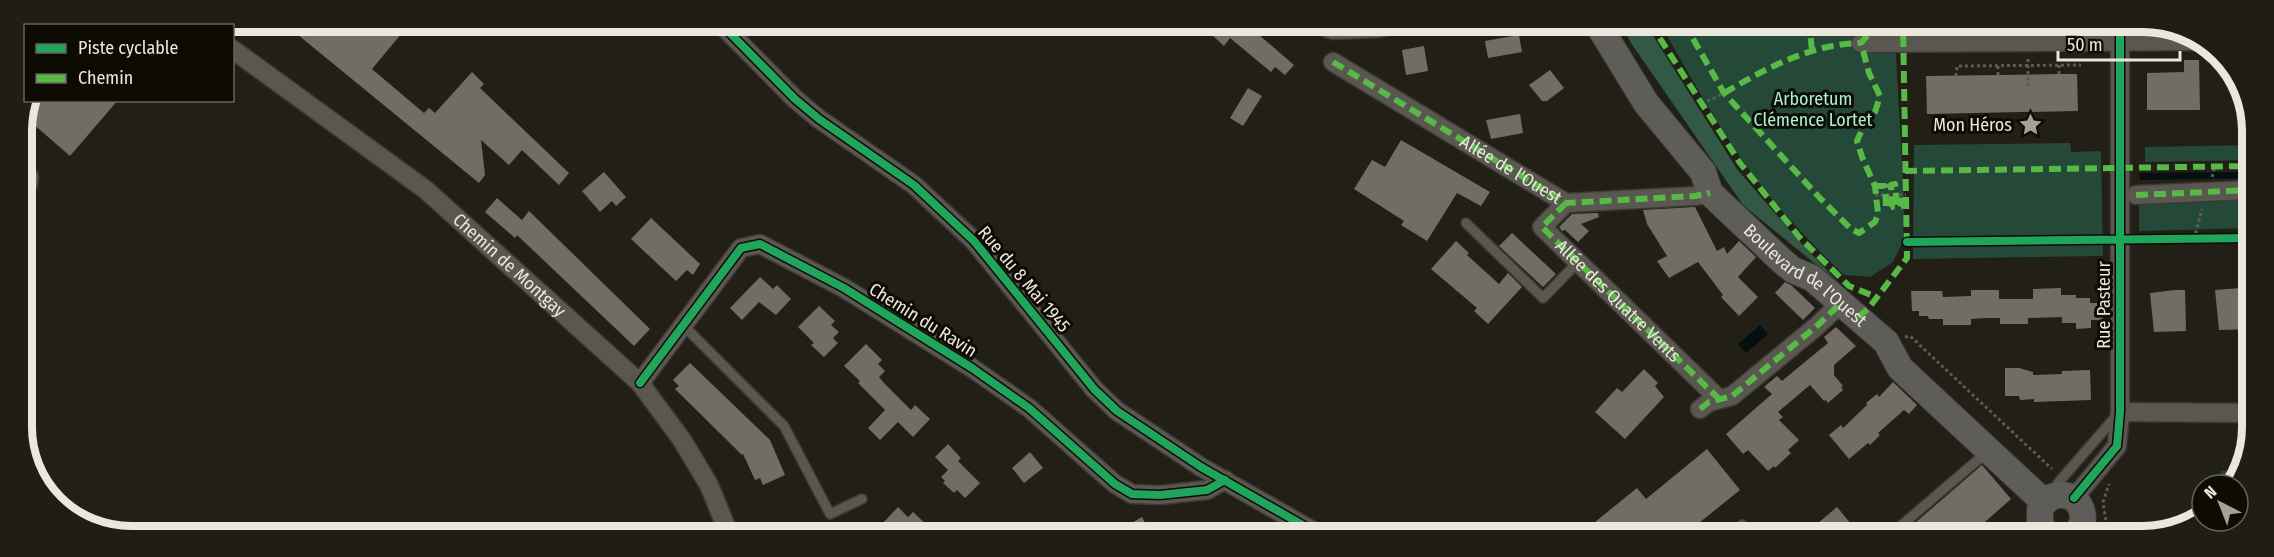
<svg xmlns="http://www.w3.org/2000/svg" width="2274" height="557" viewBox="0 0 2274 557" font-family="'Fira Sans Condensed',sans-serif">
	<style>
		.green { fill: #254939 }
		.forest { fill: #325846 }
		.water { fill: #040f10 }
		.building { fill: #716d65 }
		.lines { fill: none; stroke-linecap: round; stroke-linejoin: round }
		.lane-casing { stroke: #3c3932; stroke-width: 12 }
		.street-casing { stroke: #3c3932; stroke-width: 21 }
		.secondary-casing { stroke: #3c3932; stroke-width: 28 }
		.path { stroke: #5e5a54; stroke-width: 3; stroke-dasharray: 3 3; stroke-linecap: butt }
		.lane { stroke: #595750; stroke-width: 9 }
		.street { stroke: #595750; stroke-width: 18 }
		.secondary { stroke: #5f5d59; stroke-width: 26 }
		.quiet { stroke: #58b947; stroke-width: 6; stroke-dasharray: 12 6; stroke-linecap: butt }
		.cycleway-casing { stroke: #0e0b05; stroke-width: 11 }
		.cycleway { stroke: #20a55d; stroke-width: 8 }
		.labels { text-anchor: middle; stroke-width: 6; stroke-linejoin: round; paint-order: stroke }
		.park-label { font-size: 18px; fill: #a7f2cf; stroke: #0e0b05 }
		.poi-label { font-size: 18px; fill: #ebe7dc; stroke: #0e0b05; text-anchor: end }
		.street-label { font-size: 18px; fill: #ebe7dc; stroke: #0e0b05 }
		.rim { fill: none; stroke: #ebe7dc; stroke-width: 8 }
	</style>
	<rect width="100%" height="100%" fill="#221f16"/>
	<path class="green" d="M1660,23H1896L1895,39L1904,199L1903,241L1893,262L1870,277L1844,275C1807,240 1772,203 1743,161C1713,117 1686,70 1660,23Z
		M2070,143L2071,152L2101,151L2103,256L1913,259L1914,145Z
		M2251,145V160L2145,162V147Z
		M2251,197V228L2139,231V199Z
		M2238,470L2230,485H2214L2222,471Z"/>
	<path class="forest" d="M1620,23H1645L1737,169L1799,241L1840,284L1743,205L1631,43Z"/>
	<path class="water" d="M2251,172V178L2140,180L2139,173Z
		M1760,325L1768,334L1746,353L1738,344Z"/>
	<path class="building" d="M281,21H328L336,29L342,21H412L372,69L424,113L429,108L435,113L472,72L484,84L480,88L569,173L559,185L522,150L509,165L481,140L485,175L479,183Z
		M1198,22H1255L1251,28L1294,65L1285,75L1275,67L1271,72L1230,38L1224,46Z
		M1519,35L1522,52L1488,58L1485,41Z
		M1424,46L1428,71L1406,75L1402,50Z
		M2184,60H2199L2200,110H2147V73L2184,72Z
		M1550,70L1564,88L1547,101H1542L1529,85Z
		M2059,74H2077L2078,111L1927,114L1926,76Z
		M1248,88L1262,96L1243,126L1230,118Z
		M32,100H118L70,156L24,116Z
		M1520,114L1523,133L1491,139L1486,120Z
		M1401,140L1490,192L1481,206L1457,193L1427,241L1401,225L1404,221L1354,189L1372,160L1385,167Z
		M604,172L626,197L616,206L612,201L600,212L582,191Z
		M497,198L522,220L529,211L650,329L634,346L517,235L515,238L485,212Z
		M1695,207L1717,251L1724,247L1727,254L1739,241L1756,257L1738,277L1758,297L1739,316L1721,297L1723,295L1698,262L1669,278L1657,261L1667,256L1647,224L1643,210Z
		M1598,213L1599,217L1581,224L1589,231L1578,242L1565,230L1562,231L1559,227L1572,214Z
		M651,218L700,264L693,275L687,270L676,281L631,239Z
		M1512,233L1556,274L1543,287L1499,246Z
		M1456,241L1469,253L1467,255L1499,284L1508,273L1522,287L1488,324L1474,311L1477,308L1431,269Z
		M760,277L773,289L777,285L791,299L776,315L759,302L742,320L730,308Z
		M1785,282L1791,285L1815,308L1803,320L1775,293Z
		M2061,288V295H2076V298H2090V303H2103V320H2091V328L2076,329V323H2062V317L2028,318V324H2000V318H1985L1971,319V325H1943V319H1929L1928,316H1919V311H1912L1911,291H1942L1943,297L1971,296V290H1999V299H2033V289Z
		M2240,288L2251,289V329L2219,330L2215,290Z
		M2175,290H2185L2186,331L2154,332L2150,293Z
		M819,306L835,321L831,325L839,332L833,338L838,343L824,357L811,345L814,343L798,327Z
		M1836,327L1856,346L1834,365V375L1843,386L1841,387L1843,390L1828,403L1826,400L1824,401L1810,385L1778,412L1783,417L1779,420L1799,440L1788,450L1791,453L1775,468L1774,466L1768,471L1748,450L1743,454L1726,434L1772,394L1764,387L1777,376L1782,381L1800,366L1828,343L1824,337Z
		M866,344L882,360L878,364L885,371L879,377L884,383L911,410L915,405L930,419L913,437L898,422L880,440L868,428L885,410L858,383L860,381L844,366Z
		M690,363L770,440L785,475L763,485L760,478L755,480L743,454L742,455L675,389L679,386L673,380Z
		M2005,368H2019L2033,372V375L2062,374V371L2090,370L2091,400L2034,402V399L2020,400L2019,396H2005Z
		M1644,369L1658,383L1655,386L1664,397L1625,439L1595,412L1617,388L1622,392Z
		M1893,382L1917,405L1909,414L1904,410L1878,433L1880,435L1870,445L1868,443L1849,459L1829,435L1841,425L1843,428L1867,405L1866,403L1877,394L1879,397Z
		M948,444L961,458L958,461L980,483L965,498L957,490L954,493L943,483L945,481L941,477L948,470L935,457Z
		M1707,449L1740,490L1684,535H1579L1637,488L1646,499Z
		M1030,452L1043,468L1024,483L1012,468Z
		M1982,465L2011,499L1969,536H1900Z
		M898,507L908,517L913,512L928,526L919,535H892L882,524Z
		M1837,507L1861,536L1804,535Z
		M1142,517L1151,535H1111Z"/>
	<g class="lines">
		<defs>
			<path id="lane" d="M1986,42V23
				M1466,223L1543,298L1578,262
				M683,325L784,426L830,514L862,499
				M2053,492L2058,483L2117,415
				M1730,535L1742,525L1750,535
				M1889,536L1987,452"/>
			<g id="street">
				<path d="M190,21L197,26"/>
				<path d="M719,22L795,99L819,119L914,185L974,241L1094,389L1117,411L1201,467L1320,535"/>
				<path d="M1313,22L1333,30L1379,28L1410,22"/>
				<path d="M1861,43L2198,41"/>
				<path id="s1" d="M232,49L426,190L640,383L682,440L709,485L729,534"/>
				<path id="s2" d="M1333,62L1566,203L1695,196L1710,193"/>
				<path d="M21,167L29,177L28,184L22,188"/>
				<path d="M2136,195L2251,190"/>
				<path d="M1566,203L1542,227L1718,398"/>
				<path d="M640,383L741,248L760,244L844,288L972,368L1029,408L1115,484L1132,494L1160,495L1207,490L1225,480"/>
				<path d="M1700,409L1709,402L1732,396L1818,325L1842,302"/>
				<path d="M2120,412L2251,413"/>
				<path d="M2074,498L2117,446L2120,412V23"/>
			</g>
			<g id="secondary">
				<path id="s3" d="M1597,23L1646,103L1703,172L1710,193L1782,261L1793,270L1812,278L1886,342L1900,368L2044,502"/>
				<path d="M2049,536L2040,525V509C2048,495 2059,492 2074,498C2086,511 2086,525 2073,536"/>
			</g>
		</defs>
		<use href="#lane" class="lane-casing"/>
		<use href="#street" class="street-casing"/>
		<use href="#secondary" class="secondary-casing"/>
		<path class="path" d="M2207,55H2222
			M2059,65V74
			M1998,66V75
			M1956,76L1957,66L2081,65
			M2028,86V58
			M1702,104L1724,93
			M2212,177L2215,166
			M1875,195H1906
			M2194,239L2202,209
			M1905,337L1910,336L2052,469
			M2107,528L2115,536
			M2101,536L2107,528L2103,502L2109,484"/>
		<use href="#lane" class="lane"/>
		<use href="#street" class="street"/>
		<use href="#secondary" class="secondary"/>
		<g class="quiet">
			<path d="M1650,23L1740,163L1800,238L1849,286L1876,297"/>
			<path d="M1684,23L1724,93L1818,196L1851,229L1859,233L1875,222L1878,214L1875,186L1862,157L1857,141L1864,125L1875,112L1880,96L1869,73L1861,43L1878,23"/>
			<path d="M1812,50L1810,33L1814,23"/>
			<path d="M1333,62L1566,203L1695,196L1710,193"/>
			<path d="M1724,93C1767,68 1810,44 1861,43"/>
			<path d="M1905,171L2251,166"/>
			<path d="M1875,186H1885L1886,207H1892L1891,185L1895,184L1897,207L1901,206L1900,201L1906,200"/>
			<path d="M2136,195L2251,190"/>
			<path id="s4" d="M1566,203L1542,227L1718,398"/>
			<path d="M1858,317L1868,309L1907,258L1903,23"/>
			<path d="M1700,409L1709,402L1732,396L1818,325L1842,302"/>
		</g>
		<defs>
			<path id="cycleway" d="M719,22L795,99L819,119L914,185L974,241L1094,389L1117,411L1201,467L1320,535
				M1907,242L2251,238
				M640,383L741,248L760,244L844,288L972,368L1029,408L1115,484L1132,494L1160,495L1207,490L1225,480
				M2074,498L2117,446L2120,412V23"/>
		</defs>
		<use href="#cycleway" class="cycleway-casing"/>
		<use href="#cycleway" class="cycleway"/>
	</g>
	<defs>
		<symbol id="sight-bare" viewBox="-9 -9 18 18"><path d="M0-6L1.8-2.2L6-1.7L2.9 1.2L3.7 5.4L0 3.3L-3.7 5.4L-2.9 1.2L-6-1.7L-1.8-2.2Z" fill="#a5a197" stroke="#0e0b05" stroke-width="2.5" paint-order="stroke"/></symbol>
	</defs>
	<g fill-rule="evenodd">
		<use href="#sight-bare" x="2014" y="108" width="33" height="33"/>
	</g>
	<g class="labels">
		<g class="park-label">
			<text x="1813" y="105">Arboretum<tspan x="1813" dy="21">Clémence Lortet</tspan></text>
		</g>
		<g class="poi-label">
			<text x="2012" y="131">Mon Héros</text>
		</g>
		<g class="street-label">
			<text dy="6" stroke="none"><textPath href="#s2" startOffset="208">Allée de l'Ouest</textPath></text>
			<text dy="6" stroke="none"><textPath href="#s1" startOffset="352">Chemin de Montgay</textPath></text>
			<text dy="6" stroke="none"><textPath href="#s3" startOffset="332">Boulevard de l'Ouest</textPath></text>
			<text transform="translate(1024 279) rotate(50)" y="6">Rue du 8 Mai 1945</text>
			<text dy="6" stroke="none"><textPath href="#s4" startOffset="140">Allée des Quatre Vents</textPath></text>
			<text transform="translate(2104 305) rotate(-90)" y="6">Rue Pasteur</text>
			<text transform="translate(923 320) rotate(32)" y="6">Chemin du Ravin</text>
		</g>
	</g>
	<path d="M0 0H2274V557H0ZM131 32H2143A99 99 0 0 1 2242 131V427A99 99 0 0 1 2143 526H131A99 99 0 0 1 32 427V131A99 99 0 0 1 131 32Z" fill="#201d16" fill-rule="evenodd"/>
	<path class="rim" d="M131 32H2143A99 99 0 0 1 2242 131V427A99 99 0 0 1 2143 526H131A99 99 0 0 1 32 427V131A99 99 0 0 1 131 32Z"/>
	<rect x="24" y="24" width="210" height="78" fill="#0e0b05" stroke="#66635b" stroke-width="1.5"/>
	<rect x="36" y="44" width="30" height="9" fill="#20a55d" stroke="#66635b" stroke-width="1.5"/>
	<text x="78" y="54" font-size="18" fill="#ebe7dc">Piste cyclable</text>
	<rect x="36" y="74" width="30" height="9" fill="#58b947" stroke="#66635b" stroke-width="1.5"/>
	<text x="78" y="84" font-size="18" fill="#ebe7dc">Chemin</text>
	<g transform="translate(2220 503) rotate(318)"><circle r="28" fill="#0e0b05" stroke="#66635b" stroke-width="1.5"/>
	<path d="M0-4.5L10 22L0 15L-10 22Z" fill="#a5a197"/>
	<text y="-9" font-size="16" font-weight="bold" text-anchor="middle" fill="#ebe7dc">N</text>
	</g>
	<path d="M2058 51v9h122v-9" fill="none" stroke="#ebe7dc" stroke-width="3"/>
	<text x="2067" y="51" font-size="18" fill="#ebe7dc" stroke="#0e0b05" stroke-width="4.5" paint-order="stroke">50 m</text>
</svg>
